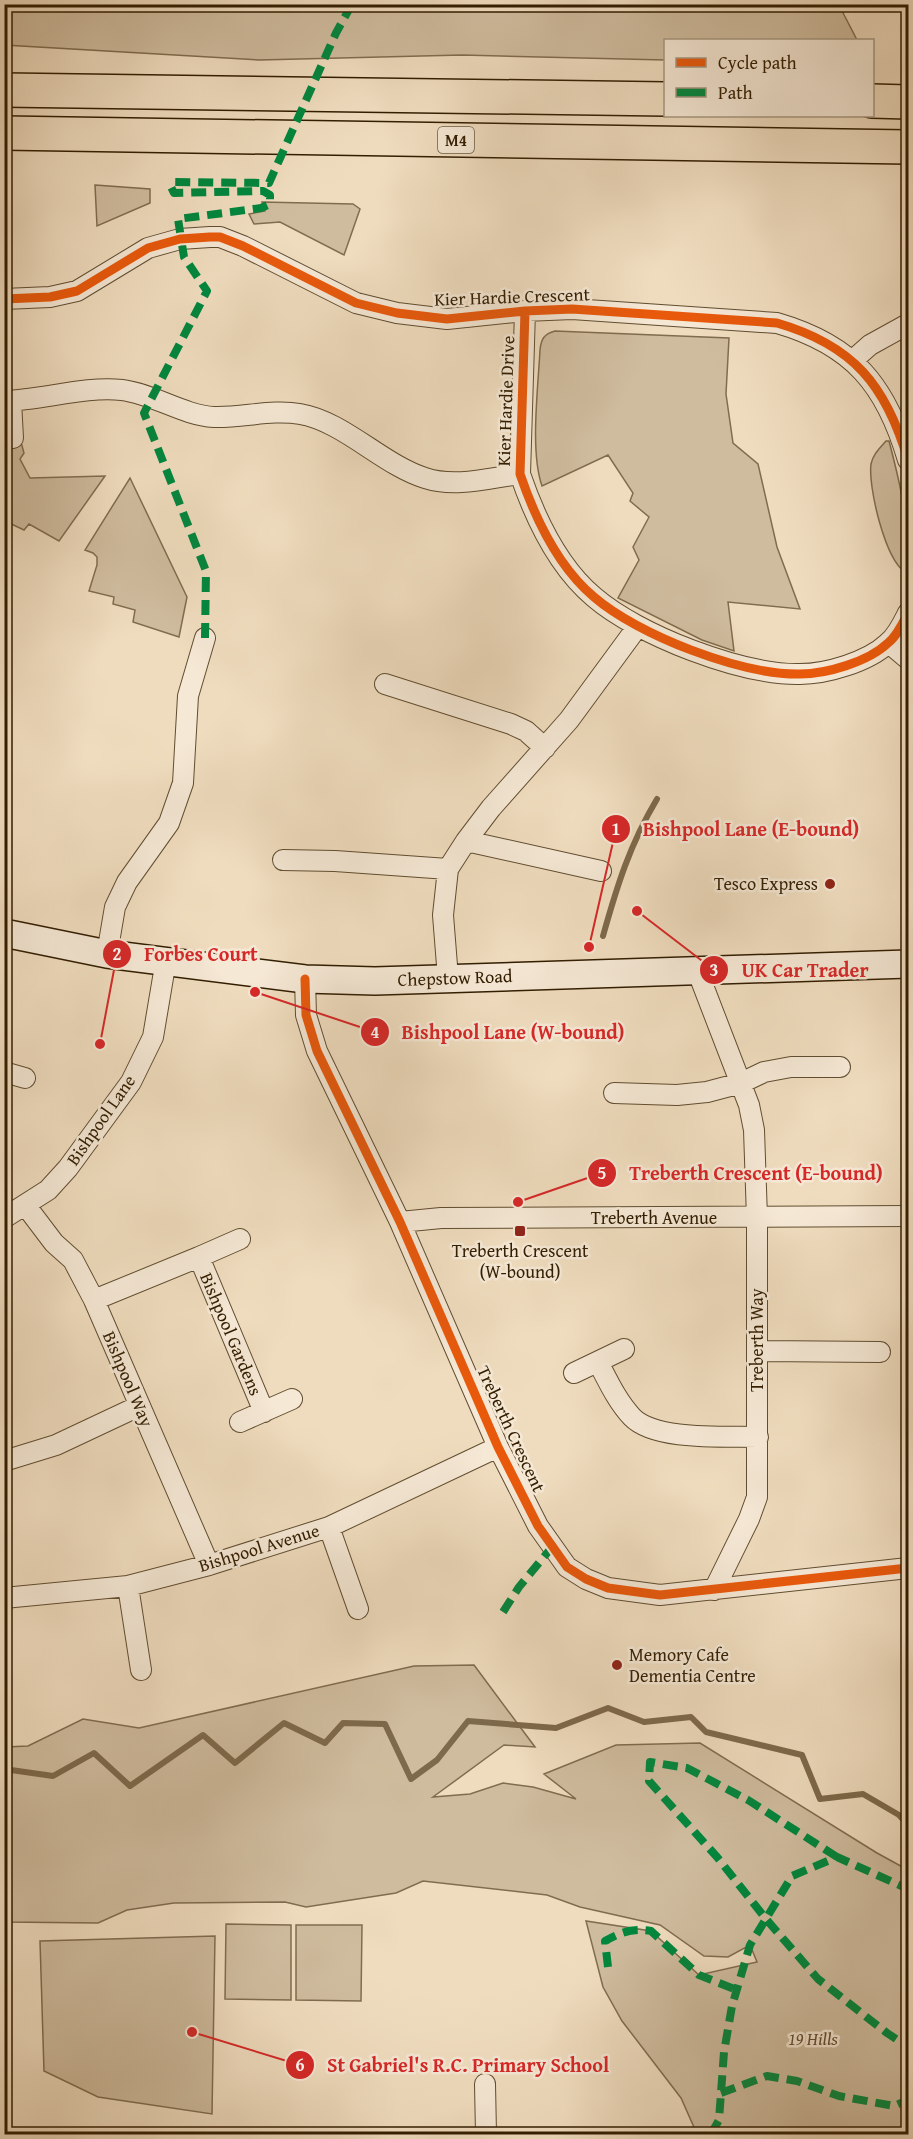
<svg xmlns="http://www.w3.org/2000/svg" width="913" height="2139" viewBox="0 0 913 2139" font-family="'Gentium Book Plus',serif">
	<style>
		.green { fill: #cfbc9e; stroke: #806c4f; stroke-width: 1.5 }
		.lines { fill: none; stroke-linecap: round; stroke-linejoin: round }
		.stream { stroke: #7d694b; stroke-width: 6 }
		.street-casing { stroke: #614d30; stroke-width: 22 }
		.secondary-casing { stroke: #321d00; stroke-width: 30 }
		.highway-casing { stroke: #321d00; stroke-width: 36 }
		.street { stroke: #f5e8d5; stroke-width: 20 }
		.secondary { stroke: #f5e8d5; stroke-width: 27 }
		.highway { stroke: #efdcbe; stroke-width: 33 }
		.quiet { stroke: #00873e; stroke-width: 8; stroke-dasharray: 15 8; stroke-linecap: butt }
		.cycleway-casing { stroke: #f5e8d5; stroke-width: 13 }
		.cycleway { stroke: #e8590c; stroke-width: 9 }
		.poi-dot { fill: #8f2418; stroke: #f5e8d5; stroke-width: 2 }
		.labels { text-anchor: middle; stroke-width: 5; stroke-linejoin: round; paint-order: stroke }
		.shield { fill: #f5e8d5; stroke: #6c5a40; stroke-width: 1.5 }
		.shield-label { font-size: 16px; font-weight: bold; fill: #321d00 }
		.street-label { font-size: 18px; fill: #321d00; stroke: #f5e8d5 }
		.poi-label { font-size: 18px; fill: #321d00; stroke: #f5e8d5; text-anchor: end }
		.park-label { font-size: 18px; font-style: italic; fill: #614d2f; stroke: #f5e8d5 }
		.leader { fill: none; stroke: #d62828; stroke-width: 2 }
		.callout-dot { fill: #d62828; stroke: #f5e8d5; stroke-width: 2 }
		.mark-label { font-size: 18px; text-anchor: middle; font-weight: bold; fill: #fff }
		.callout-label { font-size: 20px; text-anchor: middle; font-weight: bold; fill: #d62828; stroke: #f5e8d5; stroke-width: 5; stroke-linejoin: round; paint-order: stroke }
	</style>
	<rect width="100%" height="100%" fill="#efdcbe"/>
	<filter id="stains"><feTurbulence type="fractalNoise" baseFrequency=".00333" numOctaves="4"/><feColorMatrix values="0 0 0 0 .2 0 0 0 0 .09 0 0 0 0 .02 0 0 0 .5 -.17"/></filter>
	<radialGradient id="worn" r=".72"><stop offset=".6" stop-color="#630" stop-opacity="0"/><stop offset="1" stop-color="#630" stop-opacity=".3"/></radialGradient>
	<path class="green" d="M839,5L857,40H666L665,60L462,55L259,60L4,45L5,4Z
		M95,185L150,189V203L97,226Z
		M262,202L353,204L360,209L344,255L280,222L254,224L249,214L265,211Z
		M555,331L729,338L726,394L733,443L758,464L777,547L800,609L728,602L734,651L702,640L618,598L639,560L633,547L649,517L630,501L633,493L608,455L542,486C530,452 538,389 540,350C541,339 544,334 555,331Z
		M886,441H889C899,479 913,534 905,572C885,559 868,487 871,464C873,454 880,448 886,441Z
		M21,442L24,453L20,459L30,478L105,476L59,541L29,524L24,530L5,521L4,443Z
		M130,478L187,597L179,637L133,622L135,610L113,604L114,597L89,591L97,565V557L93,553L85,550Z
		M474,1665L535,1747L504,1745L433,1797L470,1794L503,1783L533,1787L576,1799L544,1774L616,1745L700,1743L877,1853L908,1870V2131L902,2130L873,2134H697L681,2098L622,2021L603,1987L586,1921L651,1931L699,1975L757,1962L750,1945L728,1957L704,1956L660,1925L580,1907L547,1895L423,1881L396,1893L306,1907L285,1902L174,1903L127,1910L98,1923L5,1922V1747L28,1746L83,1719L139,1728L414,1666Z
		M226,1924L291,1925V2000L225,1999Z
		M296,1925H362L361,2001L296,2000Z
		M215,1936L212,2114L98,2097L44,2071L40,1941Z"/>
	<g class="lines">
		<path class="stream" d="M603,936C617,886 630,844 657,799
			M4,1769L53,1776L94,1753L130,1786L203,1735L235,1763L284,1723L325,1743L343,1723L385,1724L411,1779L437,1760L468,1721L556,1728L608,1708L644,1722L691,1717L706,1732L802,1755L820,1799L863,1794L899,1815L908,1825"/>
		<defs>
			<path id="street" d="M4,299L50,297L77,291L148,248L180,239L210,237H220L243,246L356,303L397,313L447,319L525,311L572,309L777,323C853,345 886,385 908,460
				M525,311L520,474C535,518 557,566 594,597C638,635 741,675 800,674C826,674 868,662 888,643C897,636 903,623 908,613
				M853,360L870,345L908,324
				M4,401C44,400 83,386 122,390C154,394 182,415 214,417C242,418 272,409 300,414C343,421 383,465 425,478C455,488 489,478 520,474
				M11,401L13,438
				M889,643L908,659
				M385,684L511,724L526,731L545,748
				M466,841L601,871
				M283,860L335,861L448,869
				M107,954L115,907L127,882L169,823L183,783L188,696L205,638
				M697,970L749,1105L754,1130L757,1218V1497L749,1519L714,1590
				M448,978L443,915L448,869L466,841L491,808L569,720L638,626
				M305,979L306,1015L317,1051L400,1222L498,1447L538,1526L567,1567L586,1579L608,1588L660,1595L908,1568
				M4,1072L25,1078
				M614,1093L677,1095L707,1092L741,1083L764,1072L791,1067H840
				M26,1206L54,1243L73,1260L94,1300L209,1565
				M4,1218L48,1190L68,1168L131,1082L153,1037L166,960
				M400,1222L441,1218L908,1216
				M199,1257L240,1239
				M94,1300L199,1257L264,1412
				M758,1351L880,1352
				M598,1362C608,1381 617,1401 632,1417C655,1441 725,1436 758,1437
				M574,1373L624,1349
				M240,1422L292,1399
				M4,1461L56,1445L139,1406
				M329,1527L358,1609
				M128,1586L141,1670
				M4,1598L128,1586L209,1565L329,1527L498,1447
				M485,2084L486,2134"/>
			<path id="secondary" d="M4,933L107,954L305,979L375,981L908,964"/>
			<path id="highway" d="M4,90L666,99
				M872,101L908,102
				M4,133L908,147"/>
		</defs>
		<use href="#street" class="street-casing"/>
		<use href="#secondary" class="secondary-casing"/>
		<use href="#highway" class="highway-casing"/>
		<use href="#street" class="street"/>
		<use href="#secondary" class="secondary"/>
		<use href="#highway" class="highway"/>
		<path class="quiet" d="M205,638L206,571L144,413L207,291L184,257L178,219L261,208L270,204V195L263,191L174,193L171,187L174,182L269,183L336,33L352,4
			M503,1612L519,1587L552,1547
			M837,1857L748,1800L687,1768L650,1762L649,1781L717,1857L766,1919L818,1979L887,2033L908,2047
			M608,1967L605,1941C621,1932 633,1928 651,1931L699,1975L737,1990
			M721,2093L767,2076L797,2081L839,2096L894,2106L908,2100
			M711,2134L719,2120L724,2052L732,2006L750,1945L792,1876L837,1857L908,1889"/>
		<defs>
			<path id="cycleway" d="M4,299L50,297L77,291L148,248L180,239L210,237H220L243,246L356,303L397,313L447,319L525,311L572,309L777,323C853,345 886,385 908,460
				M525,311L520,474C535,518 557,566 594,597C638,635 741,675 800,674C826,674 868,662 888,643C897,636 903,623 908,613
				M305,979L306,1015L317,1051L400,1222L498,1447L538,1526L567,1567L586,1579L608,1588L660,1595L908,1568"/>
		</defs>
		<use href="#cycleway" class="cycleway-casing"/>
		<use href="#cycleway" class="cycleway"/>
	</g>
	<g class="poi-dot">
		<circle cx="830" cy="884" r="6"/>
		<rect x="514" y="1225" width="12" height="12" rx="3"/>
		<circle cx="617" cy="1665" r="6"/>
	</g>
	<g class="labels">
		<rect class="shield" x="438" y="127" width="36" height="26" rx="4.5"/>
		<g class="shield-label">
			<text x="456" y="146">M4</text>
		</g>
		<g class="street-label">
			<text transform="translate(512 297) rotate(-2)" y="6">Kier Hardie Crescent</text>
			<text transform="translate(506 401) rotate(-88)" y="6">Kier Hardie Drive</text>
			<text transform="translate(455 978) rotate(-2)" y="6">Chepstow Road</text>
			<text transform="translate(101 1120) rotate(-55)" y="6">Bishpool Lane</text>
			<text x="654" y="1224">Treberth Avenue</text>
			<text transform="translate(231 1334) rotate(67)" y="6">Bishpool Gardens</text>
			<text transform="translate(757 1340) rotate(-90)" y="6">Treberth Way</text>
			<text transform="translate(128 1379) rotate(67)" y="6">Bishpool Way</text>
			<text transform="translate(511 1429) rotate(65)" y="6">Treberth Crescent</text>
			<text transform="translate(259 1548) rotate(-17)" y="6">Bishpool Avenue</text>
		</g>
		<g class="poi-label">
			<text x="818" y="890">Tesco Express</text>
			<text x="520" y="1257" text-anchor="middle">Treberth Crescent<tspan x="520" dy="21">(W-bound)</tspan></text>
			<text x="629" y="1661" text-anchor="start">Memory Cafe<tspan x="629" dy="21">Dementia Centre</tspan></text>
		</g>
		<g class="park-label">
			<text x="813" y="2045">19 Hills</text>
		</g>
	</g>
	<path class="leader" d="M589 947L616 829M100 1044L117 954M637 911L714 970M255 992L375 1032M518 1202L602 1173M192 2032L300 2065"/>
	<g class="callout-dot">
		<circle cx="589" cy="947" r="6"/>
		<circle cx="100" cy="1044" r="6"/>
		<circle cx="637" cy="911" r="6"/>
		<circle cx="255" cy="992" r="6"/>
		<circle cx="518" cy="1202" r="6"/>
		<circle cx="192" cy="2032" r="6"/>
		<circle cx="616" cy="829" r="15"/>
		<circle cx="117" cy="954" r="15"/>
		<circle cx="714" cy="970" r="15"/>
		<circle cx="375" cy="1032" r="15"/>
		<circle cx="602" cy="1173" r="15"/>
		<circle cx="300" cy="2065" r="15"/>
	</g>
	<g class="mark-label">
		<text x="616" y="835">1</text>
		<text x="117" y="960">2</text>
		<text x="714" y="976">3</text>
		<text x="375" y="1038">4</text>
		<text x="602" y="1179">5</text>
		<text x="300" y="2071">6</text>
	</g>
	<g class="callout-label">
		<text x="751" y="836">Bishpool Lane (E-bound)</text>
		<text x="201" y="961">Forbes Court</text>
		<text x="805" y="977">UK Car Trader</text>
		<text x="513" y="1039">Bishpool Lane (W-bound)</text>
		<text x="756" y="1180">Treberth Crescent (E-bound)</text>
		<text x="468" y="2072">St Gabriel's R.C. Primary School</text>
	</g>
	<rect width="913" height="2139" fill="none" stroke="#efdcbe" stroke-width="24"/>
	<rect x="6" y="6" width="901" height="2127" fill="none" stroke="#321d00" stroke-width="3"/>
	<rect x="12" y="12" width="889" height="2115" fill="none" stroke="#321d00" stroke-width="1.5"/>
	<rect x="664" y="39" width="210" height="78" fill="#f5e8d5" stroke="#a79780" stroke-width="1.5"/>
	<rect x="676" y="58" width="30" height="9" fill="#e8590c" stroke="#a79780" stroke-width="1.5"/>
	<text x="718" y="69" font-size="18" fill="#321d00">Cycle path</text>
	<rect x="676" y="88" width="30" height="9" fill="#00873e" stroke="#a79780" stroke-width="1.5"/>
	<text x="718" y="99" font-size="18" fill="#321d00">Path</text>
	<rect width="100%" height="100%" filter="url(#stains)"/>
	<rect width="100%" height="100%" fill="url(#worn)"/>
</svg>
